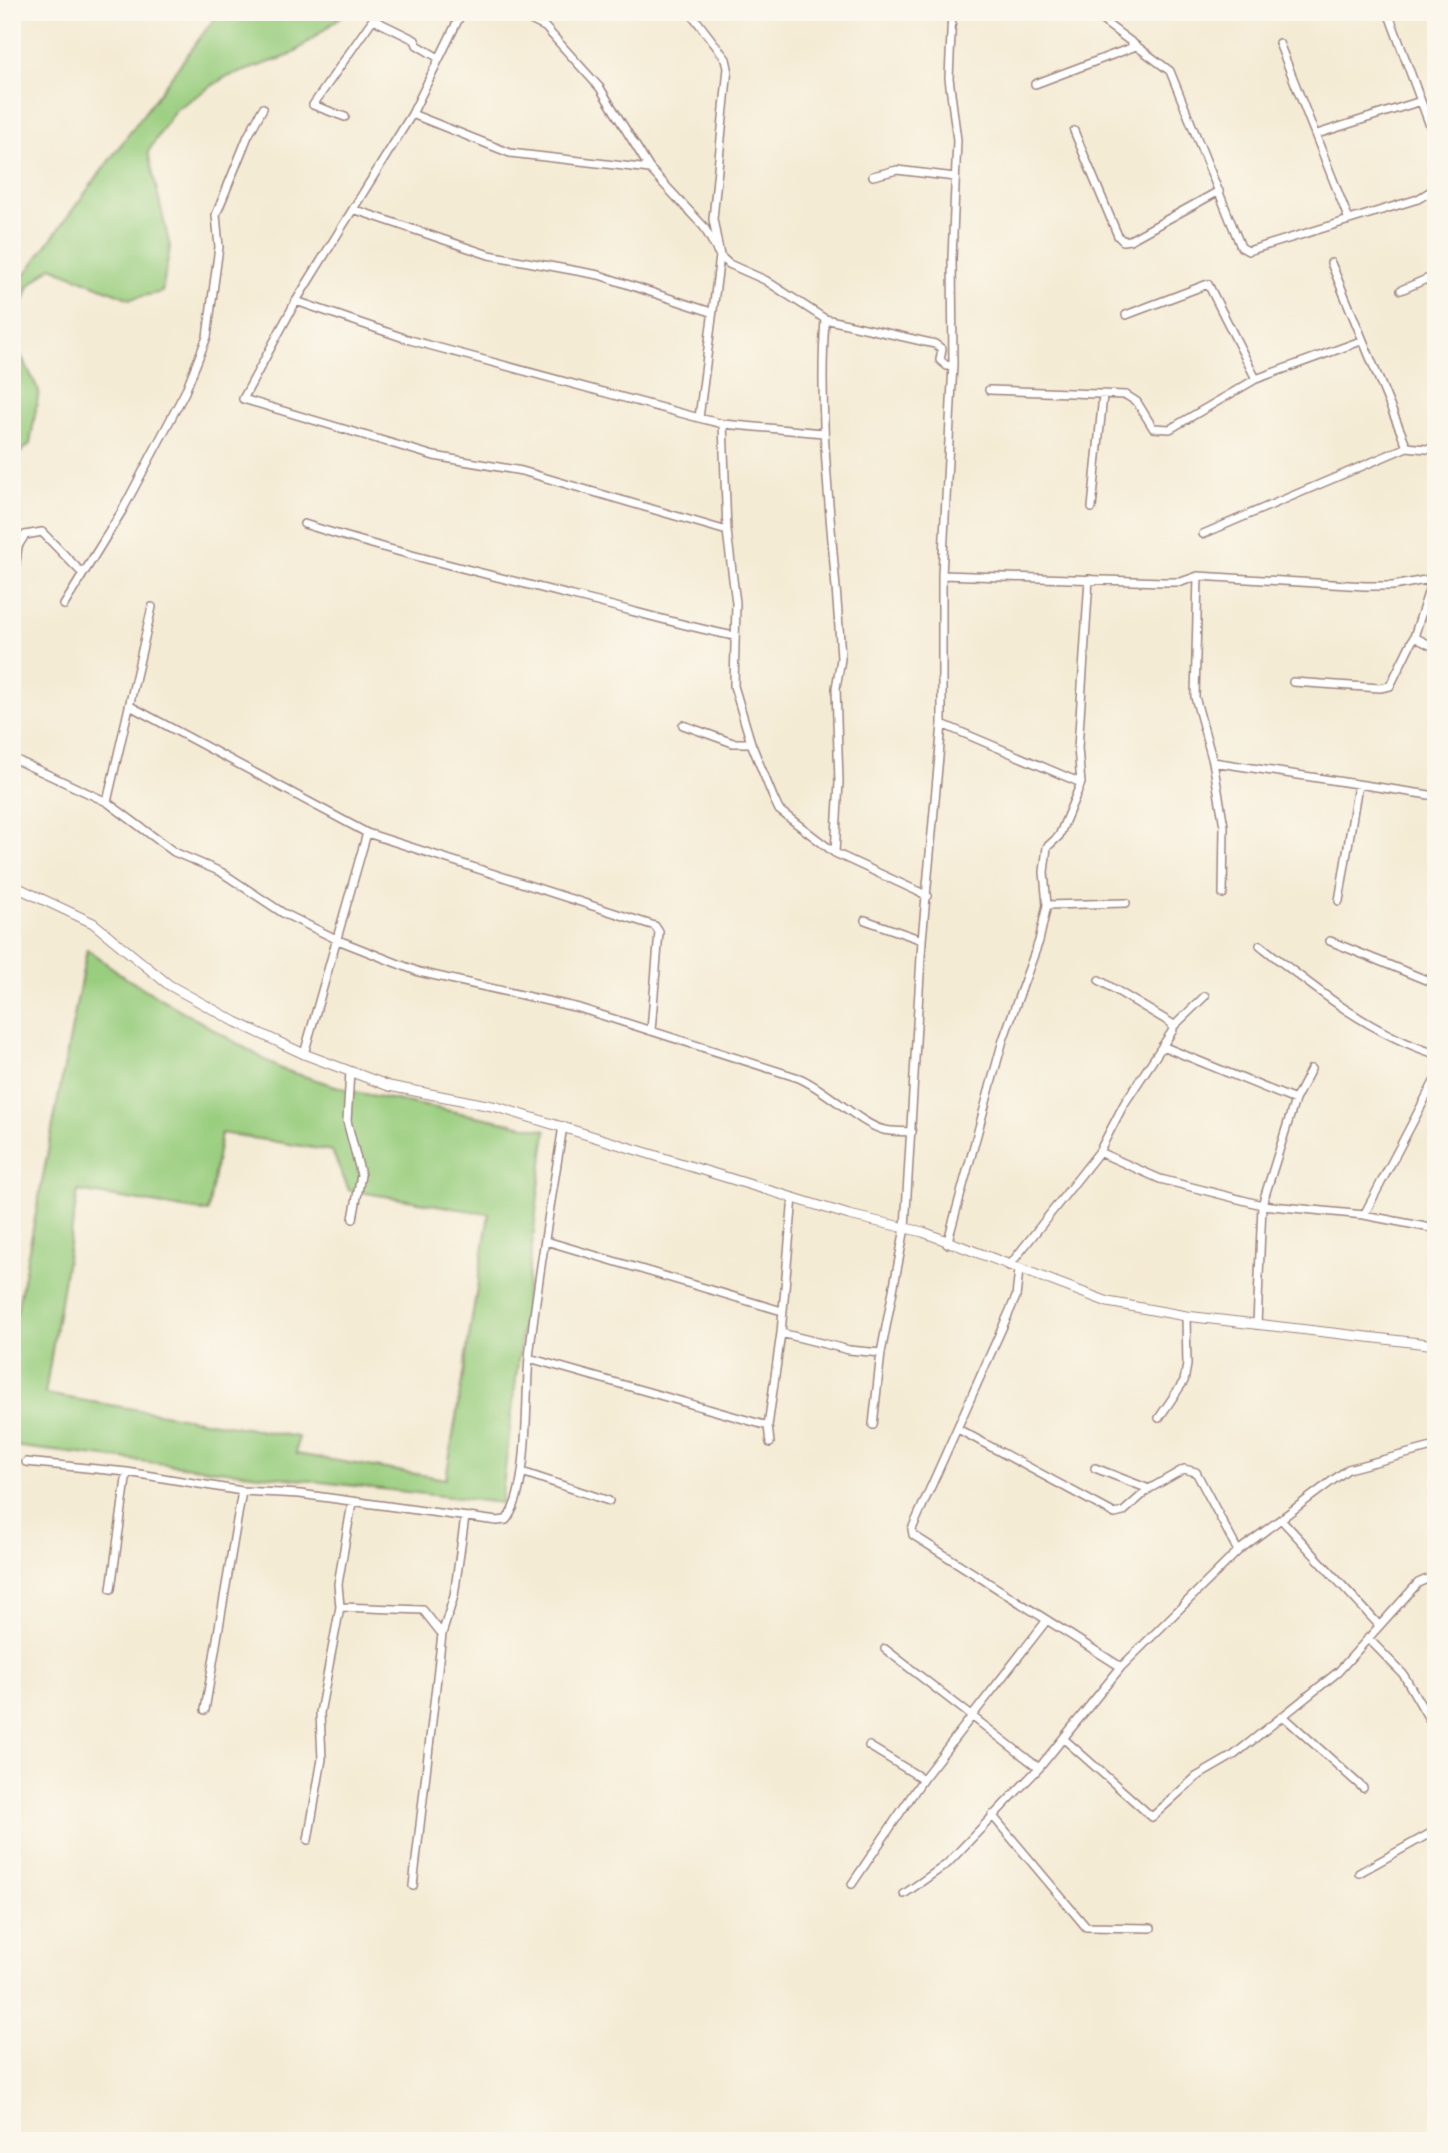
<svg xmlns="http://www.w3.org/2000/svg" width="1448" height="2153" viewBox="0 0 1448 2153" font-family="'Comic Neue',sans-serif">
	<style>
		.green { fill: #9ace7f; stroke: #727655; stroke-width: 2; fill-rule: evenodd }
		.lines { fill: none; stroke-linecap: round; stroke-linejoin: round }
		.minor-casing { stroke: #9f8580; stroke-width: 10 }
		.tertiary-casing { stroke: #9f8580; stroke-width: 11 }
		.minor { stroke: #fff; stroke-width: 7 }
		.tertiary { stroke: #fff; stroke-width: 9 }
	</style>
	<rect width="100%" height="100%" fill="#fbf7ec"/>
	<filter id="ink" filterUnits="userSpaceOnUse"><feTurbulence type="fractalNoise" baseFrequency=".0143" numOctaves="2"/><feDisplacementMap in="SourceGraphic" scale="14" xChannelSelector="R" yChannelSelector="G"/><feConvolveMatrix kernelMatrix="1 2 1 2 8 2 1 2 1" color-interpolation-filters="sRGB"/></filter>
	<filter id="wash" filterUnits="userSpaceOnUse"><feTurbulence type="fractalNoise" baseFrequency=".00686" numOctaves="4" result="noise"/><feDisplacementMap in="SourceGraphic" scale="28" xChannelSelector="R" yChannelSelector="G"/><feGaussianBlur stdDeviation="1.57" result="paint"/><feColorMatrix in="noise" values="0 0 0 0 0 0 0 0 0 0 0 0 0 0 0 0 0 1.4 0 .05"/><feComposite in="paint" operator="in"/></filter>
	<g filter="url(#wash)">
		<rect width="100%" height="100%" fill="#f4ebd4"/>
		<path class="green" d="M219,12H347L291,55L224,78L175,110L148,152L170,247L162,292L130,299L51,267L29,286L12,336V292Z
			M12,338L39,391L30,444L12,460Z
			M87,949L126,978L281,1069L355,1092L546,1130L501,1503L12,1446V1337ZM221,1133L332,1151L349,1190L489,1214L446,1479L296,1454L298,1437L45,1394L78,1191L208,1212Z"/>
	</g>
	<g filter="url(#ink)">
		<g class="lines">
			<defs>
				<path id="minor" d="M462,12L412,114L296,301L243,399L434,456L522,471L727,531
					M514,12L545,27L600,88L650,169L704,227L720,256L729,264L765,280L825,319L935,344L942,349L940,360L947,366L953,364
					M690,12L726,59L728,68L713,219L720,256L699,418
					M922,12L925,15L942,12
					M1091,12L1170,71L1241,247L1248,251L1418,199L1436,188
					M1388,12L1436,142
					M374,20L415,40L417,45L437,57
					M1279,43L1349,220
					M12,64L13,63
					M1035,84L1136,46
					M412,114L510,153L650,169
					M345,117L313,105L378,12
					M1074,131L1118,236L1123,241L1130,240L1219,191
					M1317,134L1421,101
					M873,176L897,170L955,177
					M353,209L489,255L599,275L711,312
					M1331,263L1407,447
					M1401,290L1436,275
					M296,301L410,340L699,418L723,424L823,433
					M1126,315L1208,284L1256,379
					M825,319C817,432 835,545 841,659L836,688L839,782L835,853
					M989,390L1126,395L1137,402L1153,428L1170,429L1256,379L1361,341
					M723,424L727,531L736,603L734,686L751,743L773,797L779,810L835,853L928,896
					M1092,508L1103,395
					M304,524C393,552 482,573 573,596C627,609 679,625 734,636
					M1203,534L1407,447L1436,450
					M942,575L1164,582H1181L1198,576L1365,586H1393L1436,578
					M1198,576L1195,697L1213,762L1224,826L1223,894
					M12,594L18,546L25,535L42,532L83,574
					M64,605L122,511L185,392L207,337L219,247L216,215L248,136L263,108
					M1414,637L1436,648
					M1293,682L1380,688L1390,686L1414,637L1433,577
					M130,706L367,833L655,926L659,932L651,1031
					M942,724L1081,783
					M683,725L733,743H751
					M12,758L107,802L174,852L221,872L283,913L338,940L419,972L579,1008L799,1078C826,1089 861,1125 884,1130C893,1132 903,1131 912,1132
					M1213,762L1436,796
					M107,802L152,607
					M1339,901L1358,785
					M1047,905L1126,903
					M865,920L922,940
					M1330,941L1436,984
					M1260,945C1314,988 1369,1033 1436,1054
					M1174,1026L1205,996
					M1162,1046L1295,1100L1311,1069
					M304,1054L367,833
					M350,1072L347,1121L361,1175L353,1219
					M1099,1152L1160,1179L1262,1205L1364,1215L1436,1229
					M1364,1215L1436,1078
					M546,1241L782,1311
					M947,1244L1003,1040L1039,941L1047,905L1044,872L1047,847L1059,836L1081,783L1078,748L1089,579
					M1009,1266L1099,1152L1124,1104L1173,1030L1171,1023L1099,980
					M1019,1270L1016,1297L912,1529L913,1535L1121,1667
					M1257,1325L1262,1205L1295,1100
					M781,1333L849,1350L881,1353L905,1228L922,940L942,724V575L953,364L952,258L957,140L949,78L952,12
					M529,1358L768,1426
					M1159,1418L1184,1381L1187,1365L1186,1316
					M873,1425L881,1353
					M958,1429L1115,1514L1123,1512L1149,1489L1184,1469L1196,1472L1238,1551
					M770,1443L768,1426L781,1333L793,1197
					M26,1462L127,1472L242,1491L300,1494L497,1521L506,1520C530,1492 525,1397 529,1358C537,1280 551,1203 563,1126
					M1095,1468L1149,1489
					M522,1472L609,1501
					M1281,1519L1378,1624
					M111,1589L127,1472
					M340,1607L423,1610L442,1634L413,1886
					M442,1634L454,1596L465,1517
					M1368,1638L1403,1674L1436,1731
					M885,1649L1039,1768
					M205,1710L242,1491
					M1283,1716L1363,1788
					M1064,1739L1152,1817L1196,1777L1234,1755L1338,1672L1418,1583L1436,1575
					M869,1746L923,1779
					M992,1815L1086,1927L1151,1928
					M308,1840L322,1759L320,1713L340,1607L338,1584L352,1503
					M1359,1873L1436,1830
					M852,1884L923,1779L1047,1620
					M904,1894L947,1864L1039,1768L1121,1667L1238,1551L1348,1469L1436,1446"/>
				<path id="tertiary" d="M12,885L93,923L169,985L236,1022L304,1054L389,1086L497,1107L849,1215L923,1232L1108,1302L1186,1316L1436,1345"/>
			</defs>
			<use href="#minor" class="minor-casing"/>
			<use href="#tertiary" class="tertiary-casing"/>
			<use href="#minor" class="minor"/>
			<use href="#tertiary" class="tertiary"/>
		</g>
	</g>
	<rect width="1448" height="2153" fill="none" stroke="#fbf7ec" stroke-width="42"/>
</svg>
